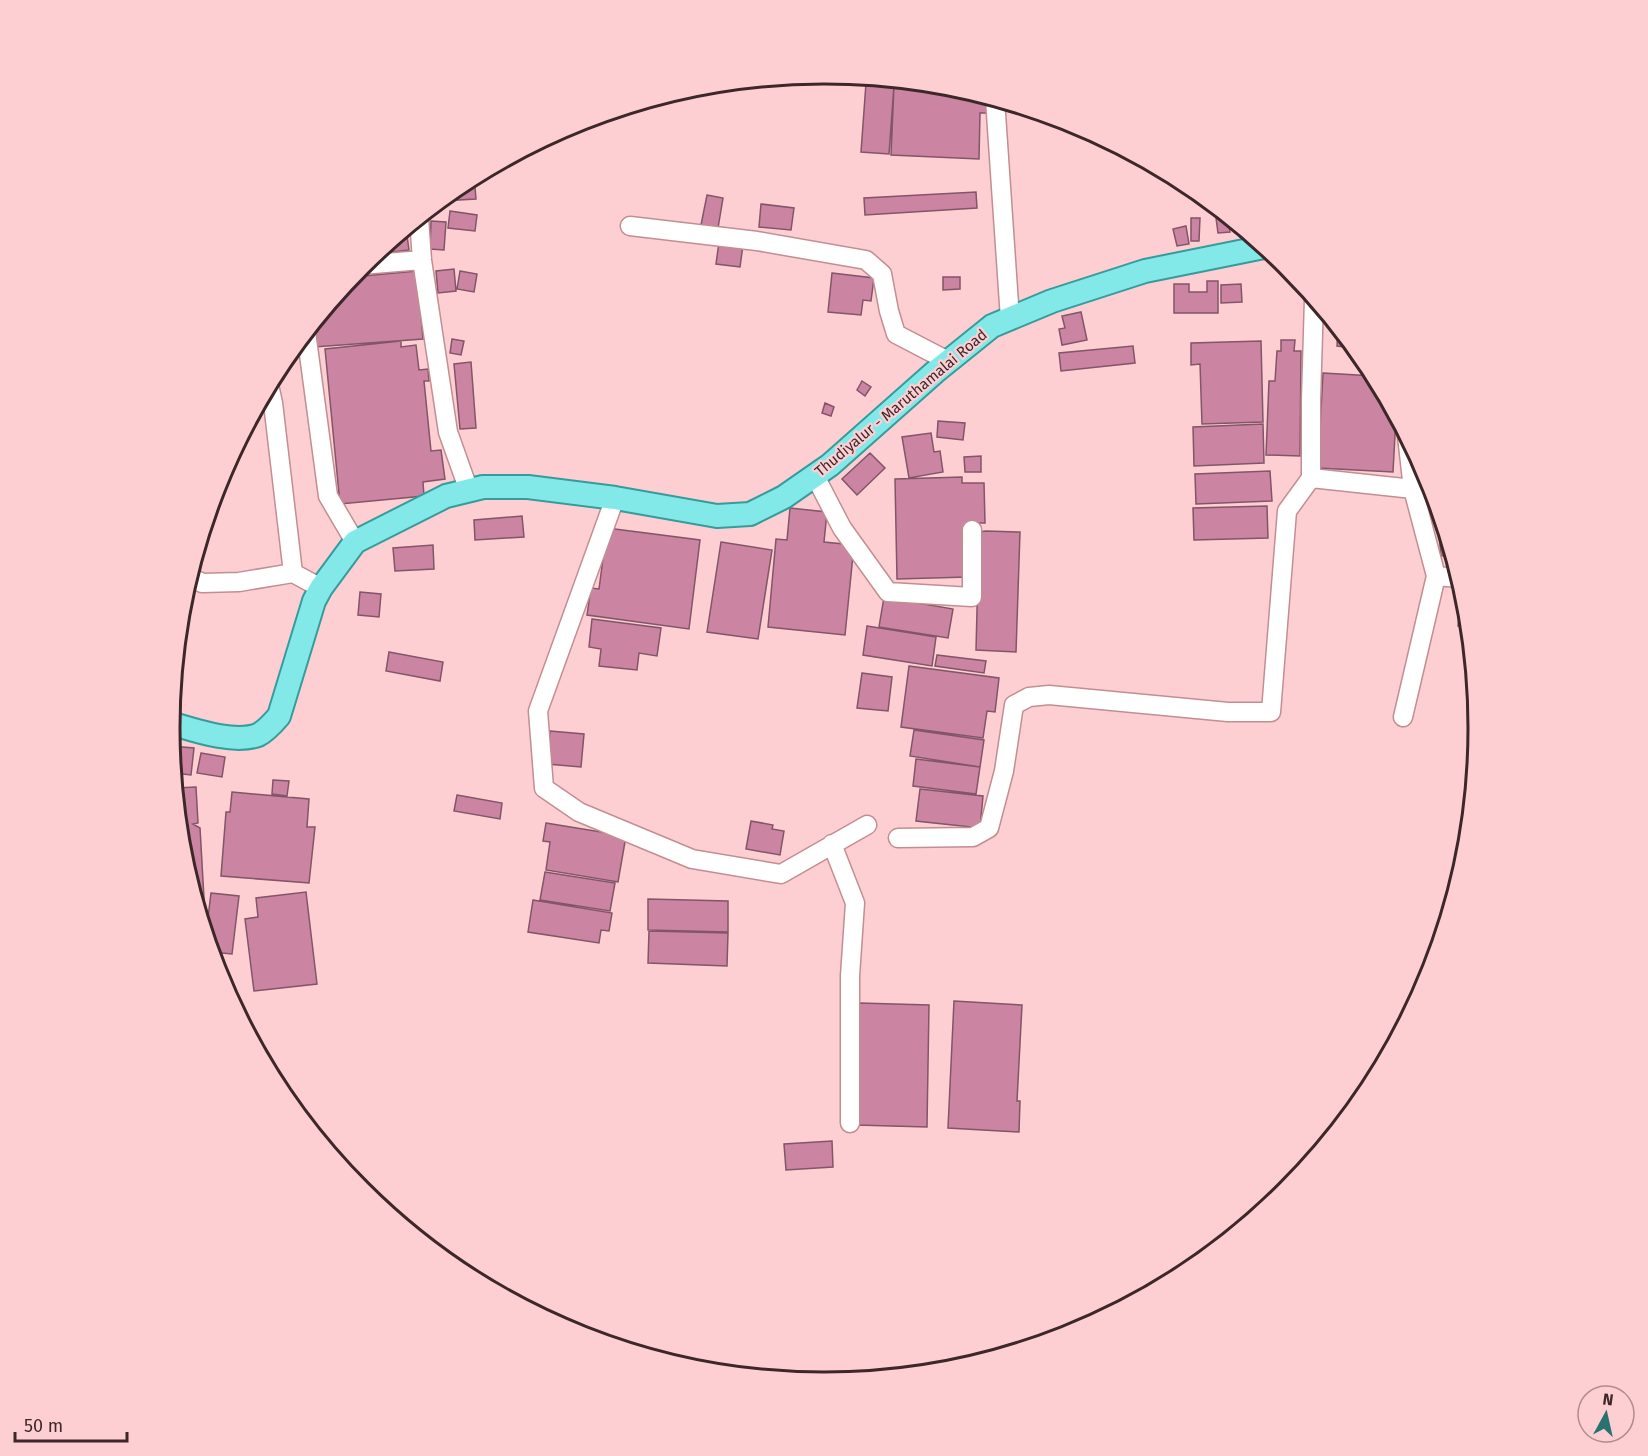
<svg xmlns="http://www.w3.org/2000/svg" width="1648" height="1456" viewBox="0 0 1648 1456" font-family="'Fira Sans',sans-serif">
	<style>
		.building { fill: #cb85a2; stroke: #825568; stroke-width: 1.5 }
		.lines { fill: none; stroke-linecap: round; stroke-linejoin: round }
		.minor-casing { stroke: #c38e92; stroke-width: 21 }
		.major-casing { stroke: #359c9b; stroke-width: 26 }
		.minor { stroke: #fff; stroke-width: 18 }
		.major { stroke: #83e9e8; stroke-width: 22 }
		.labels { text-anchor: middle; stroke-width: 4.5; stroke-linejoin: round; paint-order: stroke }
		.street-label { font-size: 15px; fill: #3d2729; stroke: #fdcfd3 }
		.rim { fill: none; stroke: #3d2729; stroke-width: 3 }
	</style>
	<rect width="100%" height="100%" fill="#fdcfd3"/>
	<path class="building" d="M866,83L894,85L889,154L861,152Z
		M894,85L958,88L990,98L989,113H980L979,159L891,155Z
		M474,176L476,199L439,201L461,184Z
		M976,192L977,208L865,215L864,198Z
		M707,195L723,198L718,228L701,225Z
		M761,204L794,208L791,230L759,227Z
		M450,211L477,215L475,231L448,228Z
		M1228,217L1230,232L1218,233L1216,218Z
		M1191,218H1200L1199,241H1191Z
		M431,221L446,222L444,250L430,249Z
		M1186,226L1189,244L1177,246L1173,229Z
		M406,228L409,250L375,254Z
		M719,242L743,245L740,267L716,264Z
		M454,269L456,291L438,293L436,271Z
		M417,271L423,339L314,347L312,325L352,277Z
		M460,271L477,274L474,292L457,289Z
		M832,273L874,278L871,301L863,300L861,315L828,312Z
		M943,277H960V289L943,290Z
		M1207,281H1218V313H1174V284H1189V292H1207Z
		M1241,284L1242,302L1221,303V285Z
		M1081,312L1087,340L1062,345L1059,329L1065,328L1062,316Z
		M1338,328L1354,348L1337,346Z
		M452,339L464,341L461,355L450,353Z
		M1281,340H1295L1294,351H1301L1300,456L1266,455L1269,381H1275L1277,351H1281Z
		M401,341V347L416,345L419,370L428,369L429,381H424L431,451L441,450L445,479L423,482L424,496L340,504L325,349Z
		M1261,341L1263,422L1202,424L1200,364L1191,365V343Z
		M1133,346L1135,363L1061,371L1059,353Z
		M471,362L476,428L460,429L454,364Z
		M1323,373L1374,376L1396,416L1393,472L1318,468Z
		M862,381L871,387L865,396L857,390Z
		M825,403L834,407L831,416L822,413Z
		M938,421L965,423L963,440L937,437Z
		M1263,424L1264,463L1194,466L1193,427Z
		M931,433L934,452L940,451L943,472L909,478L902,437Z
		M870,453L885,468L857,495L842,479Z
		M981,456V472H965L964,457Z
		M1270,471L1272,501L1196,504L1195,474Z
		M962,477V483H984L985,523H967L968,577L897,579L895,479Z
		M1436,503L1452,555L1441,556Z
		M1267,506L1268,538L1194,540L1193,508Z
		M790,508L827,512L824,542L854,545L845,635L768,627L776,539L787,540Z
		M522,516L524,537L475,540L474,520Z
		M607,528L700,540L689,629L587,615L591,588L599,589Z
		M986,531L1020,532L1016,652L976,650L979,532Z
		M721,542L772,550L758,639L707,632Z
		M433,545L434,569L395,571L393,548Z
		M1462,588L1466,601L1469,627L1458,626Z
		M360,592L381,594L379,617L358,615Z
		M884,597L953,609L948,638L879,627Z
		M592,619L661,628L657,656L639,653L637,670L599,666L601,649L589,647Z
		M867,626L936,637L932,666L863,655Z
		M389,652L443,662L440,681L386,671Z
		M937,655L986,661L984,673L935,666Z
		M909,666L999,678L995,712L987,711L983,738L901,727Z
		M862,673L892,677L888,711L857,708Z
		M914,730L984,740L980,767L910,756Z
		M550,731L584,734L581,767L547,764Z
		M171,746L194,748L191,775L174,773Z
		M201,753L225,757L222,777L197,773Z
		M916,759L980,767L976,794L913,786Z
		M273,780L289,781L287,796L272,794Z
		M196,787L198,823L193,824L200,828L206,933L182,855L175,788Z
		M920,789L983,796L980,828L916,821Z
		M232,792L309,799L307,827H315L309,883L221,876L226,812H230Z
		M457,795L502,803L500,819L454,811Z
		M751,821L773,825L772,829L784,831L780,855L746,849Z
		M546,823L626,836L618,882L546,870L550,842L543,841Z
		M545,872L615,883L610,911L540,900Z
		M306,892L317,984L254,991L245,919L258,917L256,898Z
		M211,893L239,896L232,954L211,952L206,934Z
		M648,899L728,901V932L648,930Z
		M533,900L612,913L609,931L601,930L599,943L528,932Z
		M649,931L728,933L727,966L648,963Z
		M954,1001L1022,1005L1017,1101H1020L1019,1132L948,1128Z
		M859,1003L929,1005L927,1127L856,1125Z
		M832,1141L833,1167L786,1170L784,1144Z"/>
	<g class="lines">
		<defs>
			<path id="minor" d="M995,99L1010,319
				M419,218L422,260L448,432L469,491
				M630,226L757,241L866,260L882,274L889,311L896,334L948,361
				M361,265L422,260
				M306,332L328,496L355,542
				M269,385L273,403L293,573
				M815,476L842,528L888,592L972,597V530
				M1311,478L1413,489
				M615,498L538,711L544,788L579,812L692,859L781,874L867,825
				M189,576L202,583L239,582L293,573L321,588
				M1436,576L1459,578
				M1403,717L1436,576L1413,489L1407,436
				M898,838L973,837L989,828L1004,771L1014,705L1029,697L1049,695L1228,712H1271L1287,511L1311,478V400L1314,299
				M832,844L855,903L850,976V1123"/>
			<path id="major" d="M170,723C194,730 234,744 258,735C266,731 273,723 279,716L314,601L321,588L355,542L446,496L483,487H528L615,498L717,516L750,514L784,497L830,465L935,372L992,326L1052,301L1145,271L1264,247"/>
		</defs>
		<use href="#minor" class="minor-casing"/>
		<use href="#major" class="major-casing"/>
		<use href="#minor" class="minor"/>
		<use href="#major" class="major"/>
	</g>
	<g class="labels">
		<g class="street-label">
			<text transform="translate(901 403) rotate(-40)" y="5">Thudiyalur - Maruthamalai Road</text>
		</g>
	</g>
	<path d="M0 0H1648V1456H0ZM180 728a644 644 0 1 1 1288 0a644 644 0 1 1-1288 0Z" fill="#fdcfd3" fill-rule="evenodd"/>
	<path class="rim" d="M180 728a644 644 0 1 1 1288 0a644 644 0 1 1-1288 0Z"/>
	<g transform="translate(1606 1414) rotate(8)"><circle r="28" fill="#fdcfd3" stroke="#b08c8f" stroke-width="1.5"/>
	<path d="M0-4.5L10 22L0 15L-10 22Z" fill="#287270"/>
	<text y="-9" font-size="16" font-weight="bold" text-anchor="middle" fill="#3d2729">N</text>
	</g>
	<path d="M15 1432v9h112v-9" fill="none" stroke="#3d2729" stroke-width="3"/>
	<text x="24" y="1432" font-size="18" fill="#3d2729" stroke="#fdcfd3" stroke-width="4.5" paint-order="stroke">50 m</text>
</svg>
